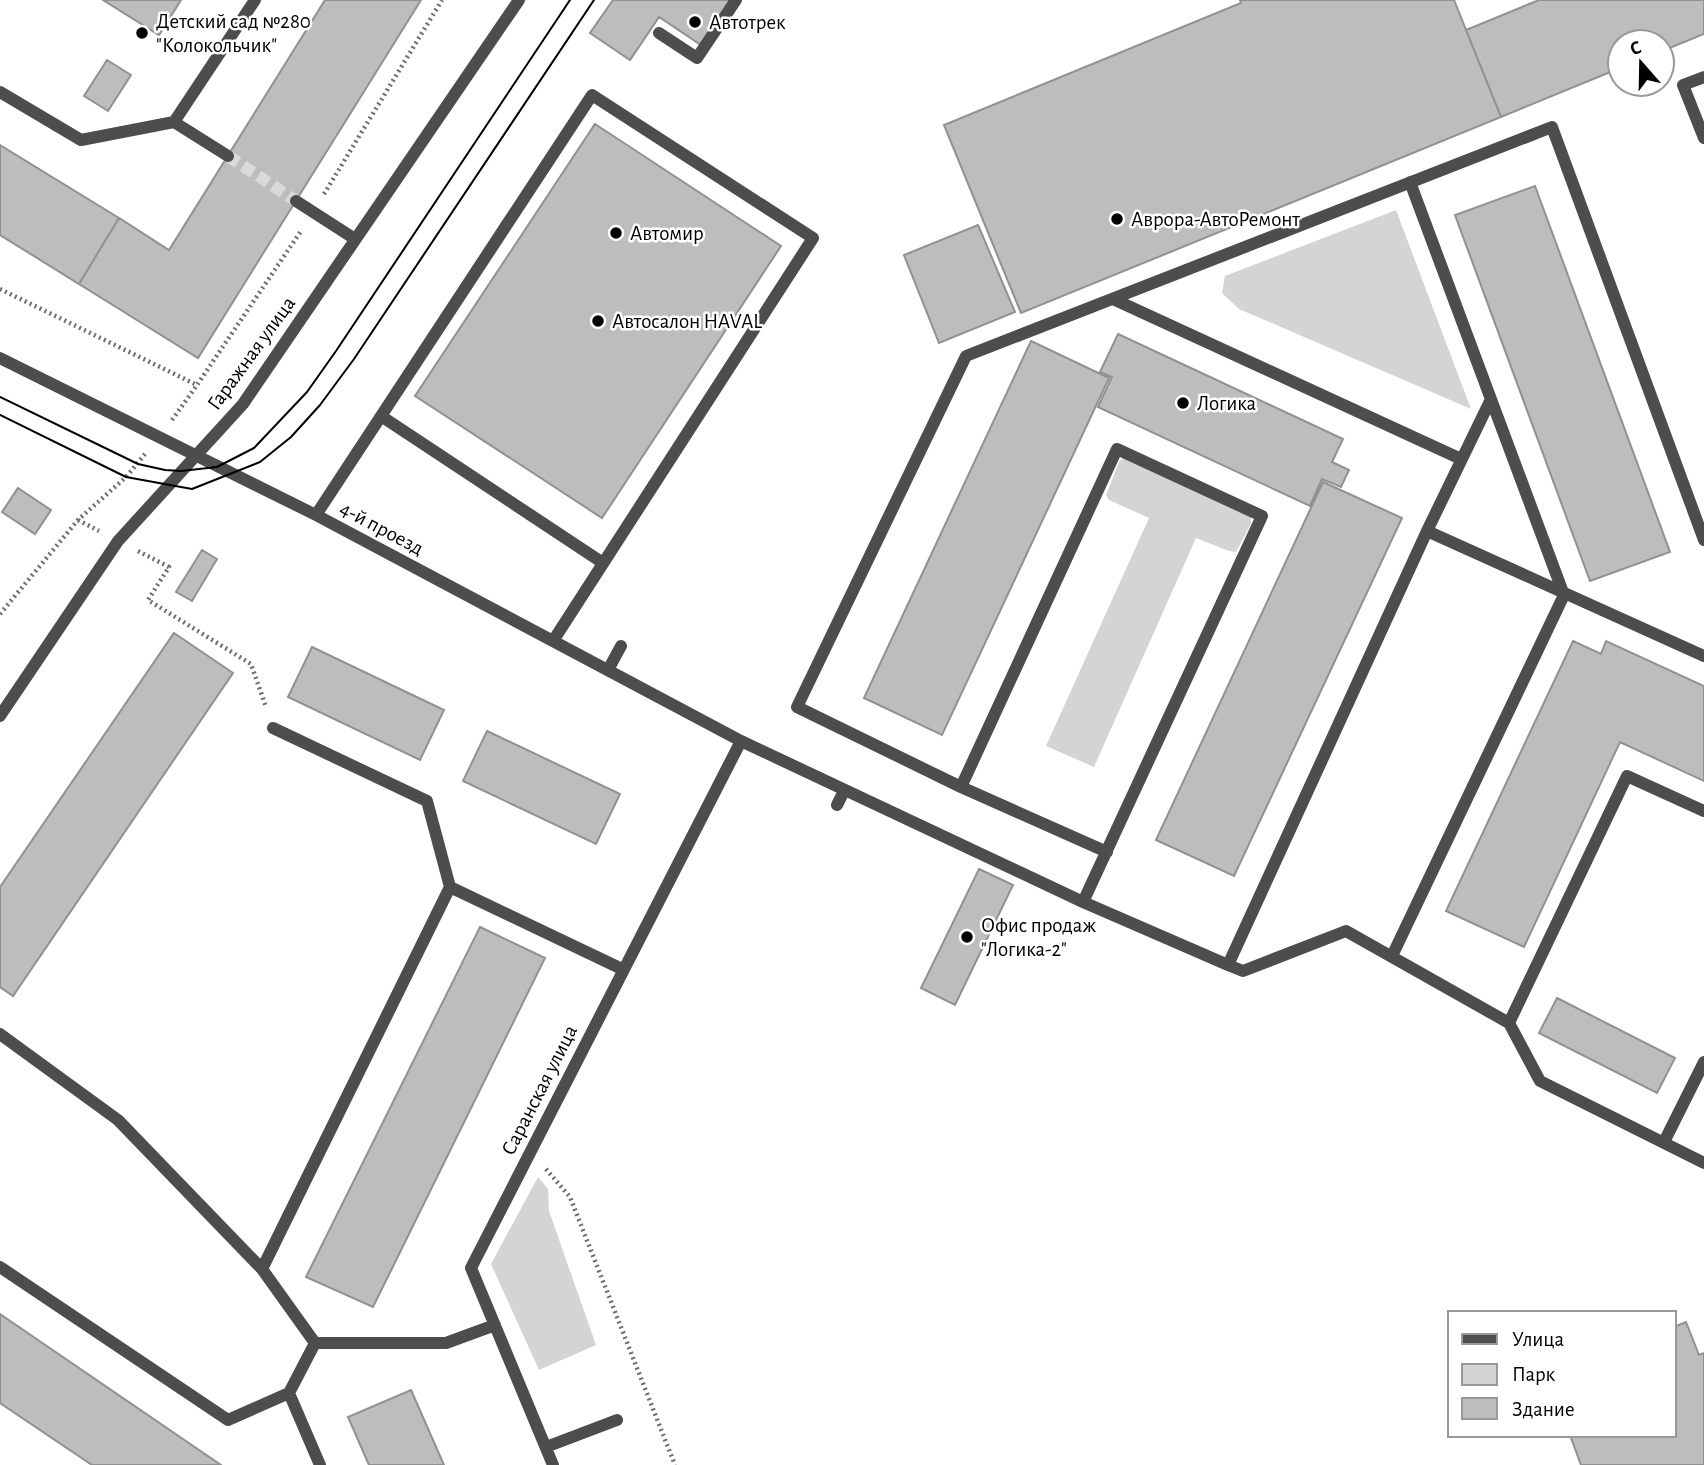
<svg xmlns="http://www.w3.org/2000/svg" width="1704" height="1465" viewBox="0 0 1704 1465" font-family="'Alegreya Sans',sans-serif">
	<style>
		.green { fill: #d4d4d4 }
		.building { fill: #bdbdbd; stroke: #919191; stroke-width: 2 }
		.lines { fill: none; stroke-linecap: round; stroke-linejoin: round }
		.minor-tunnel { stroke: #d9d9d9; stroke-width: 12; stroke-dasharray: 12 6; stroke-linecap: butt }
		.path { stroke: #6f6f6f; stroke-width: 4.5; stroke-dasharray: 2 3.5; stroke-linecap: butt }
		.minor { stroke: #4d4d4d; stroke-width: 12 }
		.tram { stroke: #000; stroke-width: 2 }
		.poi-dot { fill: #000; stroke: #fff; stroke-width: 2.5 }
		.labels { text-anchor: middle; stroke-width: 5; stroke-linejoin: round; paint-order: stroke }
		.poi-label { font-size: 21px; fill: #000; stroke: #fff; text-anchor: start }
		.street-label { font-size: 21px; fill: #000; stroke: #fff }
	</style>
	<rect width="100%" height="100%" fill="#fff"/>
	<path class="green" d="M1396,210L1471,409L1239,309L1222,293L1225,276Z
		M1124,457L1251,516V524L1236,552L1229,551L1196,538L1094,767L1046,746L1149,518L1109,500L1106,495L1119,462Z
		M538,1177L548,1189L549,1211L596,1345L539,1370L491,1264Z"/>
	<path class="building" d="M103,0H181L159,35Z
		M325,0H421L198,358L79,284L119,218L169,250Z
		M613,0H732L701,45L659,17L630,60L590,33Z
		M1240,0H1454L1501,117L1021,313L944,125L1241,3Z
		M1539,0H1704V34L1662,51V42H1620V68L1501,117L1466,30Z
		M107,60L131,75L108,111L84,96Z
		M595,124L781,246L602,518L415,396Z
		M0,145L119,218L79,284L0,235Z
		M1535,186L1670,552L1590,581L1455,215Z
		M978,225L1015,312L939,343L904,255Z
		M1118,334L1343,439L1332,462L1349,470L1341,487L1322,479L1310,506L1098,407L1112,377L1100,372Z
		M1031,341L1109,378L942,735L864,698Z
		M1323,482L1402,518L1234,876L1156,840Z
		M18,488L51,510L35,534L2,512Z
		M202,550L217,559L192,601L176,592Z
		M174,633L233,673L13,996L0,987V887Z
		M1573,641L1601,654L1606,641L1704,686V781L1620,742L1524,947L1446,911Z
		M312,647L444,710L420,760L288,697Z
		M487,731L620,794L596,844L463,781Z
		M979,869L1013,885L955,1005L921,988Z
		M480,927L545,958L373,1307L306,1277Z
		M1557,998L1675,1058L1657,1093L1539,1033Z
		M0,1314L221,1465H92L0,1403Z
		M1686,1322L1699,1355L1704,1353V1465H1581L1570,1435H1674V1327Z
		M411,1390L444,1465H369L348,1417Z"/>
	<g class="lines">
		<path class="minor-tunnel" d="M228,156L296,201"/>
		<path class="path" d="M324,194L442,0
			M0,289L197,385L301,231
			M172,420L197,385
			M78,520L99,531
			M138,551L169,567L148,600L251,664L266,707
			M0,614L78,520L126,477L145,454
			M546,1169L570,1197L675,1465"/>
		<path class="minor" d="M659,33L697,58L736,0
			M1704,77L1683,85L1704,138
			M0,92L81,140L174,122L228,156
			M174,122L255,0
			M296,201L355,239
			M1113,299L1461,459
			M0,358L316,515L741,741L1083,902L1228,965L1243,971L1346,931L1509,1023L1540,1081L1704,1163
			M381,416L603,563
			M316,515L592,95L813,238L553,641
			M1427,531L1704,656
			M608,670L621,646
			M0,716L118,541L243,404L519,0
			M273,728L427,801L450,887
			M961,787L1117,449L1262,516L1083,902
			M837,805L844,791
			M1107,852L961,787L797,707L966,356L1552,127L1704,540
			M1392,956L1564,595L1410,182
			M1228,965L1427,531L1491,399
			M1509,1023L1627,776L1704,811
			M0,1034L118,1120L262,1269L315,1343H446L495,1325
			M1664,1142L1704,1062
			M0,1267L228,1420L289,1393
			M262,1269L450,887L622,969
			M315,1343L289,1393L320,1465
			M546,1447L617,1420
			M553,1465L471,1268L741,741"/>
		<path class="tram" d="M0,397L138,464L165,470L181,471L217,467L254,448L307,392L336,351L570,0
			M0,415L126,477L192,489L260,462L291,437L320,405L354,359L594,0"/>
	</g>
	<g class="poi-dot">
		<circle cx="695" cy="22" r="7"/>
		<circle cx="142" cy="33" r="7"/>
		<circle cx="1117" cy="219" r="7"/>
		<circle cx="616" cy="233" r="7"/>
		<circle cx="598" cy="321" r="7"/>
		<circle cx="1183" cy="403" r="7"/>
		<circle cx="967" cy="937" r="7"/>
	</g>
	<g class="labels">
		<g class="poi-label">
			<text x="156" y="28">Детский сад №280<tspan x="156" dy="24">"Колокольчик"</tspan></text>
			<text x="709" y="29">Автотрек</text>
			<text x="1131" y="226">Аврора-АвтоРемонт</text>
			<text x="630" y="240">Автомир</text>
			<text x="612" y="328">Автосалон HAVAL</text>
			<text x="1197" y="410">Логика</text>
			<text x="981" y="932">Офис продаж<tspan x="981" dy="24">"Логика-2"</tspan></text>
		</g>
		<g class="street-label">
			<text transform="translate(251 353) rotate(-54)" y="7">Гаражная улица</text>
			<text transform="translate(382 528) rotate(28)" y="7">4-й проезд</text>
			<text transform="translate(539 1090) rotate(-63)" y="7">Саранская улица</text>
		</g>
	</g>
	<rect x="1448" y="1311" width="228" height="126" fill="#ffffff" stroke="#999999" stroke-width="2"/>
	<rect x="1462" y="1334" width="35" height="10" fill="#4d4d4d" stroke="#999999" stroke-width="2"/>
	<text x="1512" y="1346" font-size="21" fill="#000000">Улица</text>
	<rect x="1462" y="1364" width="35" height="21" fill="#d4d4d4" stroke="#999999" stroke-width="2"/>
	<text x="1512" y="1381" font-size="21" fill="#000000">Парк</text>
	<rect x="1462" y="1398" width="35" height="21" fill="#bdbdbd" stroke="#999999" stroke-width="2"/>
	<text x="1512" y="1416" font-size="21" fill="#000000">Здание</text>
	<g transform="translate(1641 63) rotate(340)"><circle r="33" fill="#ffffff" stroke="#999999" stroke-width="2"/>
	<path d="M0-5L12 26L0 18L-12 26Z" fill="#000000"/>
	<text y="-10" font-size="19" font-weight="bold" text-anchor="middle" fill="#000000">С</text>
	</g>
</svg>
